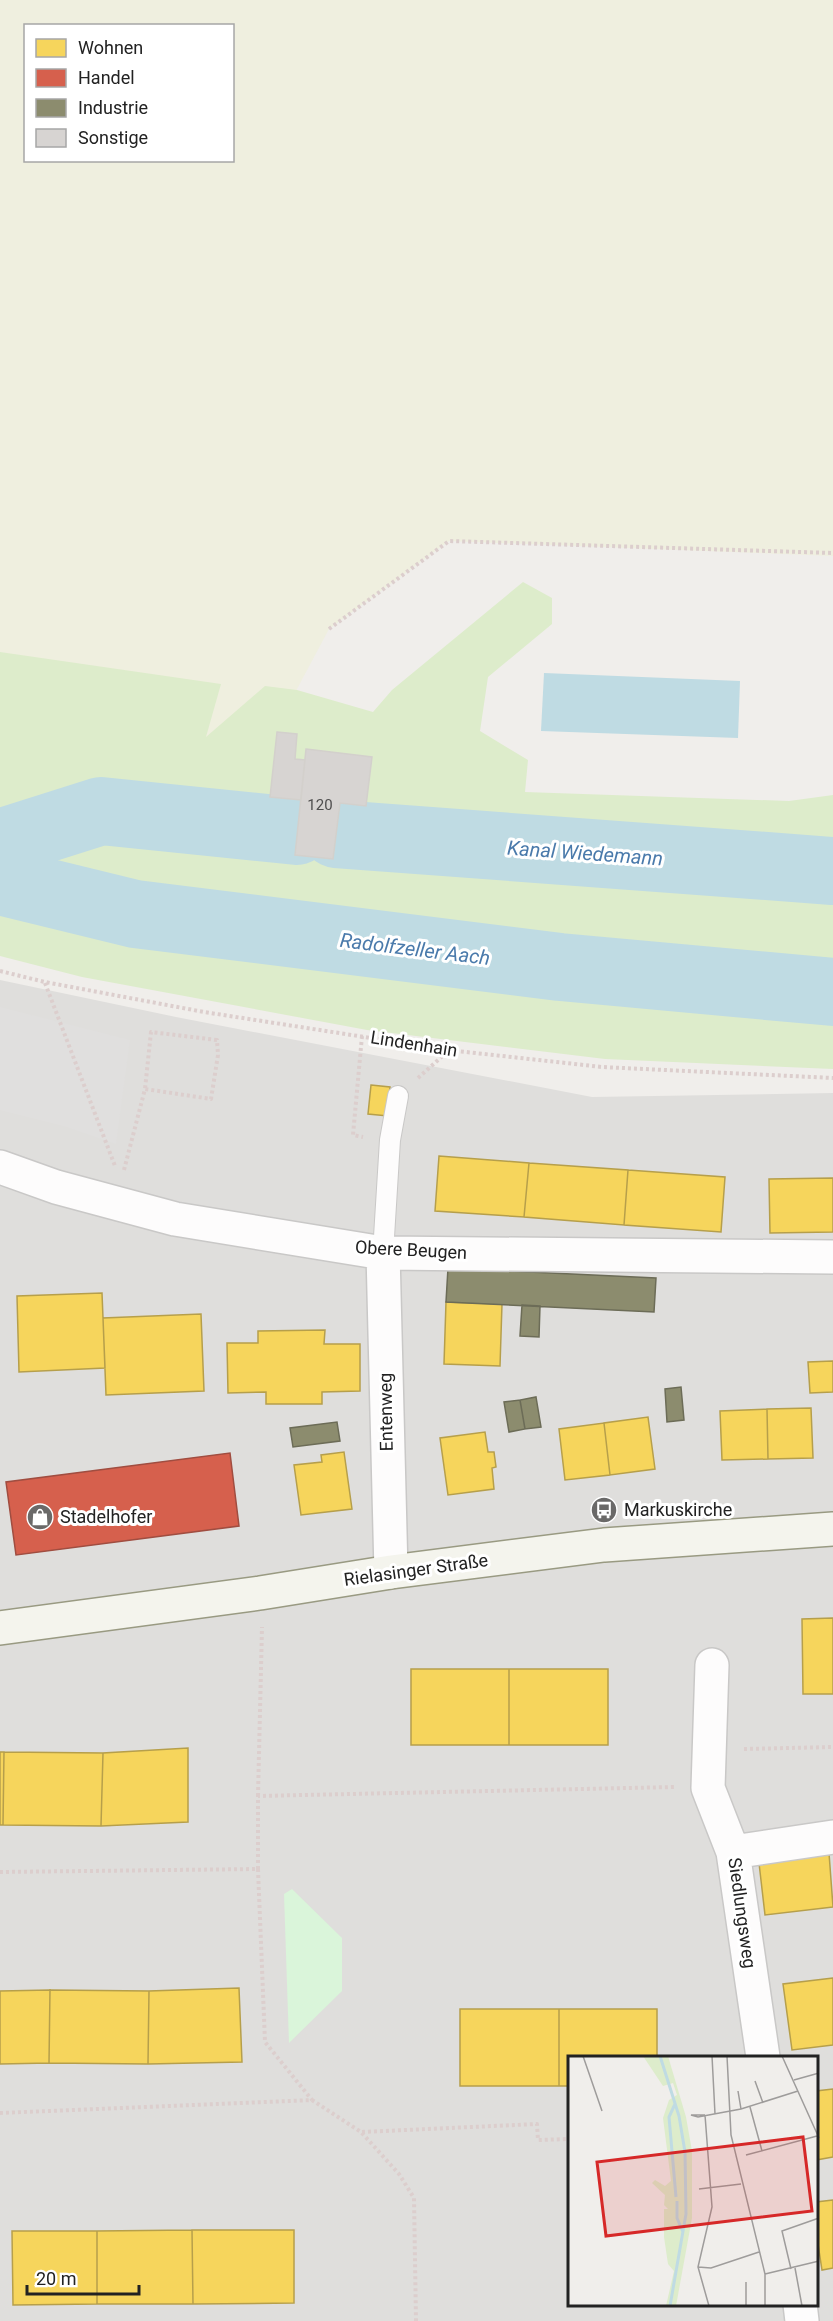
<svg xmlns="http://www.w3.org/2000/svg" width="833" height="2321" viewBox="0 0 833 2321" font-family="Roboto,sans-serif">
	<style>
		.residential { fill: #dfdedc; fill-rule: evenodd }
		.farmland { fill: #efefdf; fill-rule: evenodd }
		.grass { fill: #ddeccb }
		.park { fill: #daf5da }
		.parking { fill: #e0dfde }
		.water { fill: #bfdbe3 }
		.homes { fill: #f6d55c; stroke: #b69f4b; stroke-width: 1.5 }
		.shops { fill: #d6604d; stroke: #a04d40; stroke-width: 1.5 }
		.industry { fill: #8c8c6e; stroke: #6c6c57; stroke-width: 1.5 }
		.lines { fill: none; stroke-linecap: round; stroke-linejoin: round }
		.river { stroke: #bfdbe3; stroke-width: 68 }
		.building { fill: #d7d4d2; stroke: #d3d0cc; stroke-width: 1.5 }
		.service-casing { stroke: #c9c8c7; stroke-width: 22 }
		.minor-casing { stroke: #c9c8c7; stroke-width: 36 }
		.secondary-casing { stroke: #999a82; stroke-width: 36 }
		.path { stroke: #dccecd; stroke-width: 4; stroke-dasharray: 3 3; stroke-linecap: butt }
		.service { stroke: #fdfcfc; stroke-width: 20 }
		.minor { stroke: #fdfcfc; stroke-width: 33 }
		.secondary { stroke: #f4f4ed; stroke-width: 33 }
		.labels { text-anchor: middle; stroke-width: 6; stroke-linejoin: round; paint-order: stroke }
		.number-label { font-size: 15px; fill: #4f4e4e }
		.street-label { font-size: 18px; fill: #222; stroke: #fff }
		.poi-label { font-size: 18px; fill: #222; stroke: #fff; text-anchor: start }
		.water-label { font-size: 20px; font-style: italic; fill: #4a7aab; stroke: #fff }
		.inset-river { fill: none; stroke: #bfdbe3; stroke-width: 3 }
		.inset-road { fill: none; stroke: #9e9c9b; stroke-width: 1.5 }
		.view { fill: #d62828; fill-opacity: 0.15; stroke: #d62828; stroke-width: 3 }
		.inset-edge { fill: none; stroke: #222; stroke-width: 3 }
	</style>
	<rect width="100%" height="100%" fill="#f0eeeb"/>
	<path class="residential" d="M0,980L176,1017L592,1097L833,1093V2321H0ZM569,2057H816V2304H569Z"/>
	<path class="farmland" d="M0,0H833V556L449,541L329,629L264,751L0,801ZM26,26H232V160H26Z"/>
	<path class="grass" d="M523,582L552,598V624L488,677L480,731L528,760L525,792L789,801L833,795V1069L605,1059L367,1030L82,977L0,956V652L221,684L206,737L265,686L297,690L373,712L392,690Z"/>
	<path class="park" d="M292,1889L342,1938V1991L289,2043L284,1894Z"/>
	<path class="parking" d="M0,1007L130,1040L116,1144L64,1126L0,1110Z"/>
	<path class="water" d="M544,673L740,681L738,738L541,731Z"/>
	<path class="homes" d="M371,1085L390,1087L388,1116L368,1114Z
		M439,1156L529,1163L524,1217L435,1211Z
		M529,1163L628,1170L624,1225L524,1217Z
		M628,1170L725,1177L721,1232L624,1225Z
		M833,1178V1232L770,1233L769,1179Z
		M102,1293L105,1368L19,1372L17,1296Z
		M446,1302L502,1304L500,1366L444,1364Z
		M201,1314L204,1391L106,1395L103,1318Z
		M325,1330L324,1344H360V1391L322,1392V1404H266V1392L228,1393L227,1343H258V1331Z
		M833,1361V1392L810,1393L808,1362Z
		M811,1408L813,1458L768,1459L767,1409Z
		M767,1409L768,1459L722,1460L720,1411Z
		M648,1417L655,1469L610,1475L604,1423Z
		M604,1423L610,1475L565,1480L559,1429Z
		M485,1432L488,1452H494L496,1467L492,1468L494,1489L448,1495L440,1438Z
		M344,1452L352,1509L301,1515L294,1465L322,1462L321,1455Z
		M833,1618V1694H803L802,1619Z
		M411,1669H509V1745H411Z
		M509,1669H608V1745H509Z
		M188,1748V1822L101,1826L103,1753Z
		M0,1752H4L3,1825H0Z
		M4,1752L103,1753L101,1826L3,1825Z
		M829,1853L833,1907L765,1915L759,1863Z
		M833,1978V2045L792,2050L783,1984Z
		M239,1988L242,2062L148,2064L149,1991Z
		M50,1990L49,2063L0,2064V1991Z
		M50,1990L149,1991L148,2064L49,2063Z
		M460,2009H559V2086H460Z
		M559,2009H657V2057H569V2086H559Z
		M833,2089V2157L816,2160V2091Z
		M833,2200V2268L822,2270L816,2231V2202Z
		M192,2230L193,2304H97V2231Z
		M192,2230H294V2303L193,2304Z
		M12,2231H97V2304L13,2305Z"/>
	<path class="shops" d="M230,1453L239,1526L16,1555L6,1482Z"/>
	<path class="industry" d="M448,1268L656,1278L654,1312L446,1302Z
		M522,1305L540,1306L539,1337L520,1336Z
		M681,1387L684,1420L667,1422L665,1389Z
		M536,1397L541,1427L525,1429L520,1400Z
		M520,1400L525,1429L509,1432L504,1402Z
		M337,1422L340,1441L293,1447L290,1428Z"/>
	<g class="lines">
		<path class="river" d="M336,834L833,871
			M0,843L101,811L297,831
			M0,881L135,914L560,967L833,992"/>
	</g>
	<path class="building" d="M277,732L297,734L295,759L305,760L301,800L270,797Z
		M306,749L372,757L366,806L340,803L333,859L295,855Z"/>
	<g class="lines">
		<defs>
			<path id="service" d="M383,1253L390,1140L398,1096"/>
			<path id="minor" d="M0,1167L56,1187L175,1219L383,1253L833,1257
				M383,1253L391,1572
				M712,1665L708,1788L733,1852L763,2057
				M733,1852L833,1837
				M800,2304L802,2321"/>
			<path id="secondary" d="M0,1628L260,1593L391,1572L604,1545L833,1529"/>
		</defs>
		<use href="#service" class="service-casing"/>
		<use href="#minor" class="minor-casing"/>
		<use href="#secondary" class="secondary-casing"/>
		<path class="path" d="M329,629L449,541L833,553
			M0,971L45,982L204,1012L448,1050L602,1067L833,1078
			M45,983L115,1166
			M362,1036L353,1135L363,1137
			M418,1078L448,1051
			M124,1170L145,1089L211,1099L218,1055L217,1040L151,1032L145,1089
			M744,1749L833,1747
			M258,1796L262,1627
			M258,1869L265,2042L312,2100
			M0,1872L258,1869V1796L674,1787
			M0,2113L312,2100L361,2132L399,2174L414,2198L416,2321
			M362,2132L537,2124L538,2140L569,2139"/>
		<use href="#service" class="service"/>
		<use href="#minor" class="minor"/>
		<use href="#secondary" class="secondary"/>
	</g>
	<defs>
		<symbol id="bus-disc" viewBox="-11 -11 22 22"><circle r="9.5" fill="#6a6968" stroke="#fff"/><path d="M-5-6H5V4H4V6H2V4H-2V6H-4V4H-5ZM-3.5-4V0h7V-4ZM-3.5 1.2v1.5H-2V1.2ZM2 1.2v1.5H3.5V1.2Z" fill="#fff"/></symbol>
		<symbol id="shop-disc" viewBox="-11 -11 22 22"><circle r="9.5" fill="#6a6968" stroke="#fff"/><path d="M-5-2.5h2.3a2.7 3.5 0 0 1 5.4 0H5L5.5 6h-11ZM-1.5-2.5h3a1.5 2.3 0 0 0-3 0Z" fill="#fff"/></symbol>
	</defs>
	<g fill-rule="evenodd">
		<use href="#bus-disc" x="589" y="1495" width="30" height="30"/>
		<use href="#shop-disc" x="25" y="1502" width="30" height="30"/>
	</g>
	<g class="labels">
		<g class="number-label">
			<text x="320" y="810">120</text>
		</g>
		<g class="street-label">
			<text transform="translate(414 1044) rotate(9)" y="6">Lindenhain</text>
			<text transform="translate(411 1250) rotate(3)" y="6">Obere Beugen</text>
			<text transform="translate(386 1412) rotate(-91)" y="6">Entenweg</text>
			<text transform="translate(416 1570) rotate(-8)" y="6">Rielasinger Straße</text>
			<text transform="translate(742 1913) rotate(82)" y="6">Siedlungsweg</text>
		</g>
		<g class="poi-label">
			<text x="624" y="1516">Markuskirche</text>
			<text x="60" y="1523">Stadelhofer</text>
		</g>
		<g class="water-label">
			<text transform="translate(585 853) rotate(4)" y="7">Kanal Wiedemann</text>
			<text transform="translate(415 949) rotate(7)" y="7">Radolfzeller Aach</text>
		</g>
	</g>
	<g transform="translate(568 2056)">
		<rect width="250" height="250" fill="#f0eeeb"/>
		<path d="M75,0H100L118,61L124,95V162L108,250H98L106,215L100,208L96,181V153H100L96,149L97,139L84,127L87,124L97,130L103,125L95,62L101,44L109,39L105,27L95,30Z" fill="#ddeccb"/>
		<path class="inset-river" d="M92,0L111,60L117,96L118,158L102,250M107,48L101,61L108,141M109,145V162L115,176"/>
		<path class="inset-road" d="M15,0L34,55M144,0L147,58M159,0L163,79L197,218V250M214,0L251,82M226,24L251,17M187,25L195,47M170,35L173,53M182,51L194,95M137,59L144,151L130,211L141,250M137,59H123L130,61L173,53L230,35M178,99L249,80M131,133L173,128M130,211L143,212L191,196M227,212L234,250M223,213L214,175L251,162M197,218L251,205M178,250V226"/>
		<path class="view" d="M235,81L244,155L38,180L29,106Z"/>
		<rect width="250" height="250" class="inset-edge"/>
	</g>
	<rect x="24" y="24" width="210" height="138" fill="#ffffff" stroke="#a7a7a7" stroke-width="1.5"/>
	<rect x="36" y="39" width="30" height="18" fill="#f6d55c" stroke="#a7a7a7" stroke-width="1.5"/>
	<text x="78" y="54" font-size="18" fill="#222222">Wohnen</text>
	<rect x="36" y="69" width="30" height="18" fill="#d6604d" stroke="#a7a7a7" stroke-width="1.5"/>
	<text x="78" y="84" font-size="18" fill="#222222">Handel</text>
	<rect x="36" y="99" width="30" height="18" fill="#8c8c6e" stroke="#a7a7a7" stroke-width="1.5"/>
	<text x="78" y="114" font-size="18" fill="#222222">Industrie</text>
	<rect x="36" y="129" width="30" height="18" fill="#d7d4d2" stroke="#a7a7a7" stroke-width="1.5"/>
	<text x="78" y="144" font-size="18" fill="#222222">Sonstige</text>
	<path d="M27 2285v9h112v-9" fill="none" stroke="#222222" stroke-width="3"/>
	<text x="36" y="2285" font-size="18" fill="#222222" stroke="#ffffff" stroke-width="4.5" paint-order="stroke">20 m</text>
</svg>
